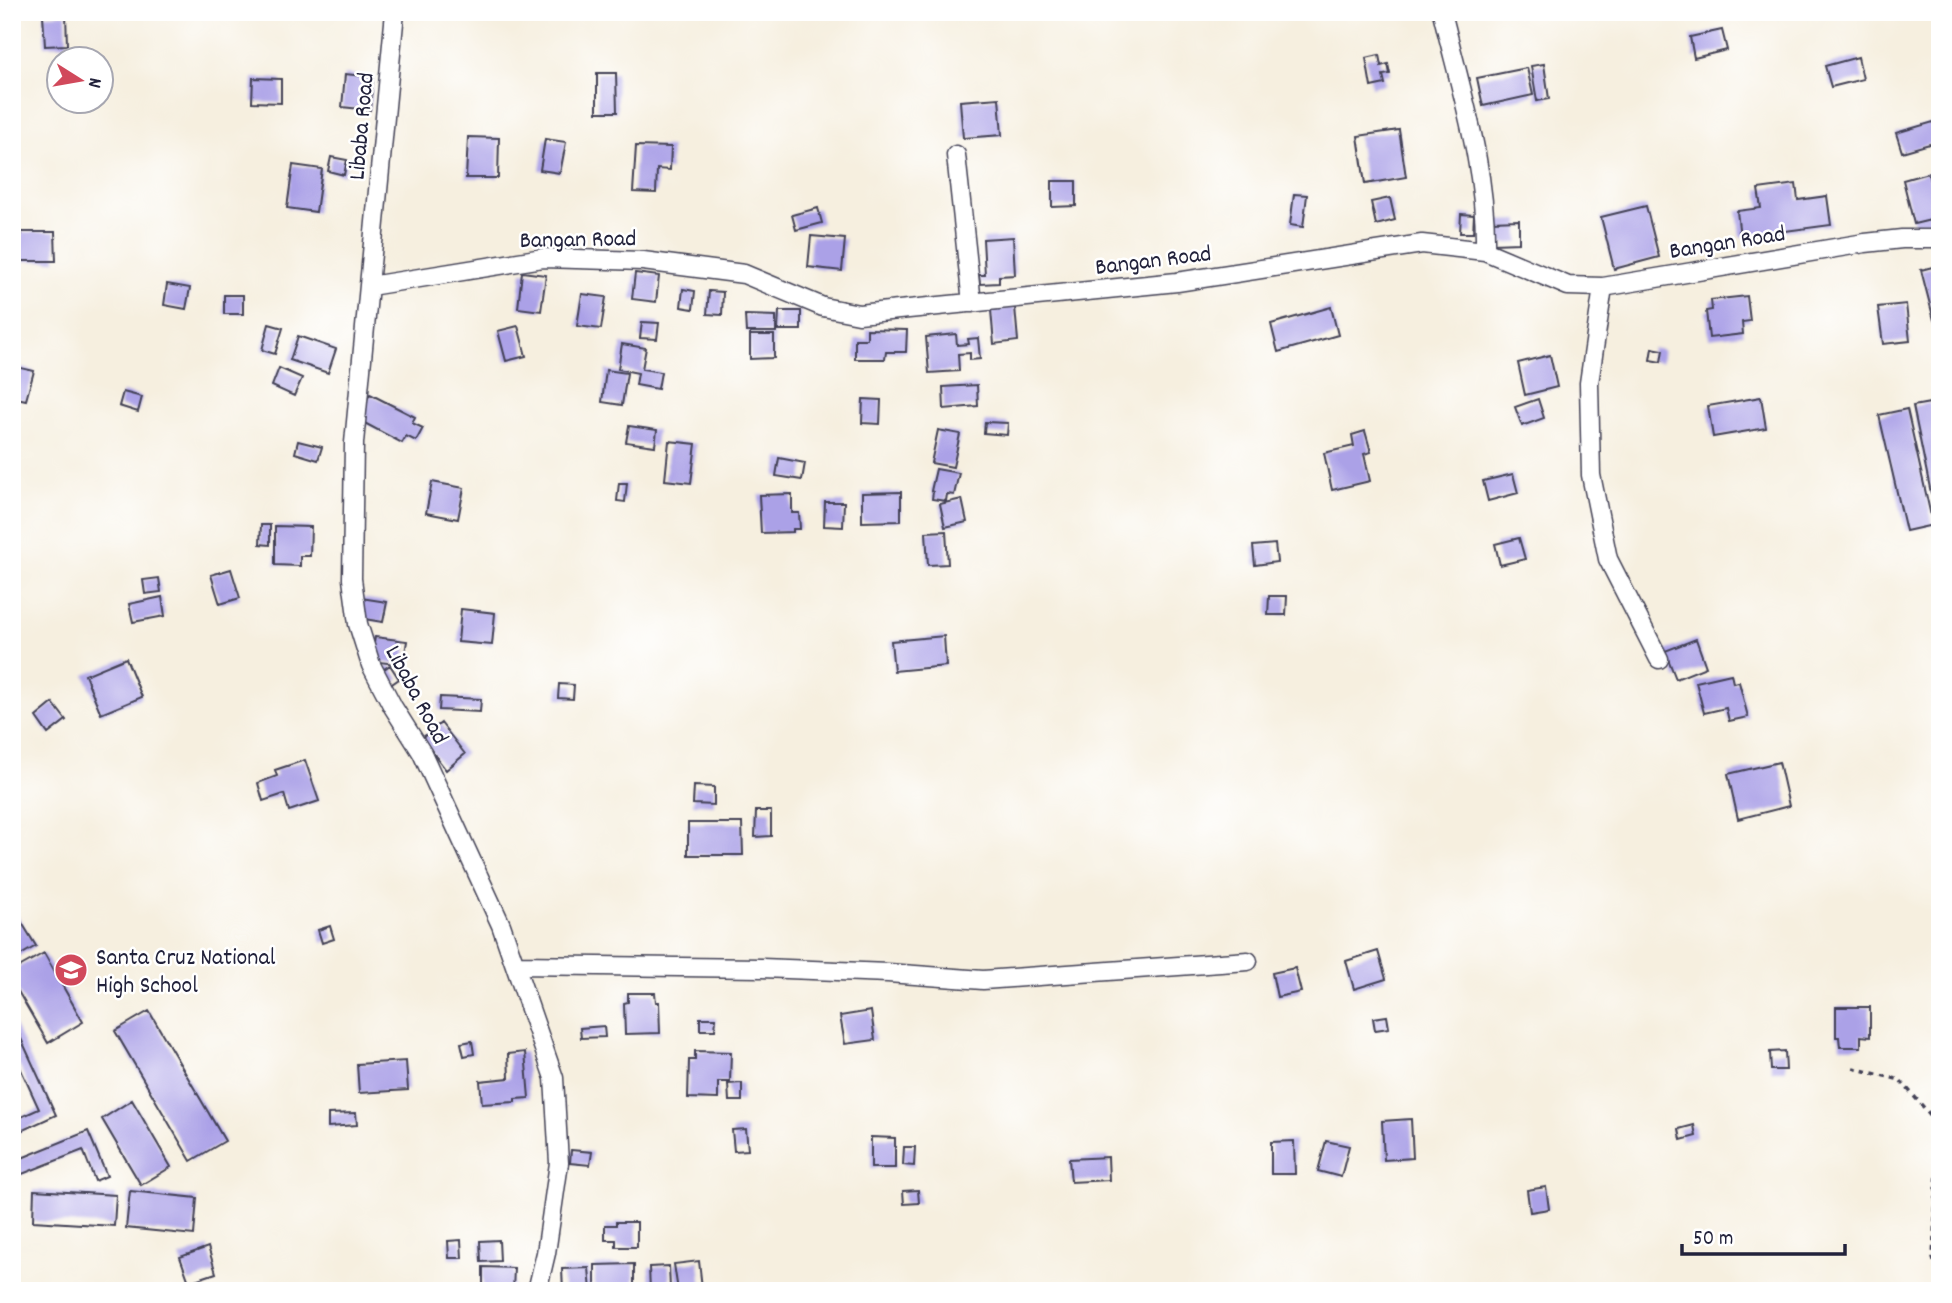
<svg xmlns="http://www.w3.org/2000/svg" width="1952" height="1303" viewBox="0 0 1952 1303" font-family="Dekko,sans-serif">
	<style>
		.building { fill: #aba1e7 }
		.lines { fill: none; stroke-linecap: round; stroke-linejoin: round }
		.minor-casing { stroke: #424154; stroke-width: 21 }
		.path { stroke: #424154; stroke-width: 3.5; stroke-dasharray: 5 5; stroke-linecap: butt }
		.minor { stroke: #fff; stroke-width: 18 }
		.labels { text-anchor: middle; stroke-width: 5; stroke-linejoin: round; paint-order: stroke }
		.street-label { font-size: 24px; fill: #22223b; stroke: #fff }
		.poi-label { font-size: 24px; fill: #22223b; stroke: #fff; text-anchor: start }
	</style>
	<rect width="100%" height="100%" fill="#fff"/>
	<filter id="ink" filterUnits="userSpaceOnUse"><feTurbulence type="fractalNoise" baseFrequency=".0143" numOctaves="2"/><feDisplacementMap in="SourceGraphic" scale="14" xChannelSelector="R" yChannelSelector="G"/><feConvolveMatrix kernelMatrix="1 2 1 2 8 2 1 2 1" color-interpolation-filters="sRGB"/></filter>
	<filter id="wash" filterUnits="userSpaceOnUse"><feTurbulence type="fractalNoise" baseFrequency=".00686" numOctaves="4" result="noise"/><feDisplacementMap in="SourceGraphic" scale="28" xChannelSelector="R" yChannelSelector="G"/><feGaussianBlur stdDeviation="1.57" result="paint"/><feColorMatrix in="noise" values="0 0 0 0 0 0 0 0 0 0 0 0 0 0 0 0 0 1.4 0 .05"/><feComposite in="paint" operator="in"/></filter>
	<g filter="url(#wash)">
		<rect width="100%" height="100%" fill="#f6efdf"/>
		<g id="blocks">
			<path class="building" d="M66,14L67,45L45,46L43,15Z
				M1722,30L1727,50L1694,58L1690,37Z
				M1379,55L1381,66L1388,64L1390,74L1383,75L1385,84L1371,87L1366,58Z
				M1858,57L1863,79L1831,87L1825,66Z
				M1544,64L1549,99L1537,101L1531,66Z
				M1527,68L1533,95L1483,106L1477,78Z
				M597,73H616L617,112H597Z
				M345,74L373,77L370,110L342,107Z
				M253,78L281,79V103L252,102Z
				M999,98L1002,135L963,138L960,101Z
				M1940,120V141L1902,152L1896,133Z
				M1399,130L1406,177L1365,184L1358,136Z
				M468,137L499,138L498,178H466Z
				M545,139L566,142L560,173L540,170Z
				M636,146L671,147L670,170L657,169L656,193L633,192Z
				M331,157L347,160L344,175L328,171Z
				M293,165L322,169L316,212L287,208Z
				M1928,173L1939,218L1914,224L1903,180Z
				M1052,181H1076V206L1052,207Z
				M1796,184L1798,200L1827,196L1831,225L1740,237L1737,211L1761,208L1758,189Z
				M1294,194L1307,195L1303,227L1290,225Z
				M1390,198L1395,220L1376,225L1371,202Z
				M1646,206L1659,257L1614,269L1601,217Z
				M818,208L822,223L796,230L792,215Z
				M1461,214L1474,215L1473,233H1460Z
				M1519,220V243L1492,244L1491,221Z
				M21,232H55L56,261H21Z
				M811,236L845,239L842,271L808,267Z
				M1013,237L1015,275L999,276V283L980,284L979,275H985L983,239Z
				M1940,265V319L1934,320L1921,270Z
				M522,272L546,275L541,311L518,308Z
				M635,273L659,276L656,302L632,299Z
				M167,284L190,288L186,309L164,305Z
				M683,289L695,291L693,309L681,307Z
				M709,291L723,292L722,315L707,314Z
				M582,294L606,297L601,329L577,326Z
				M224,295H243V314H224Z
				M1747,296L1750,321L1742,322L1743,334L1709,338L1706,311L1712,310L1711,300Z
				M1906,304L1910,341L1883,344L1878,307Z
				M1015,307L1018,341L994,344L991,310Z
				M1331,307L1338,335L1278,352L1271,324Z
				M779,311H801V330H778Z
				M745,315L776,316V332H746Z
				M642,322L659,323L657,339L640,338Z
				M269,324L283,328L275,354L262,350Z
				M518,326L526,356L506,361L498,331Z
				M867,329L907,330L906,352H886L885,359H855V339H867Z
				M956,334L957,345L969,344L968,339L978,338L980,359L970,360V353L958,354L959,371L929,373L926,337Z
				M750,335H774V358L750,359Z
				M298,336L336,349L328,373L290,360Z
				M622,344L646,348L642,369L661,372L658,389L636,385L638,373L618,369Z
				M1652,348L1663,350L1661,362L1650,360Z
				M1550,355L1557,387L1525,395L1518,363Z
				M12,366L34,371L26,400L12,397Z
				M279,368L302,378L294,396L272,386Z
				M606,370L627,373L622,405L602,402Z
				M977,385L978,406L944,409L943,387Z
				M123,392L142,397L138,412L119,406Z
				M370,394L415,417L412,423L423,428L416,441L406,436L402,443L357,419Z
				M1761,397L1766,428L1713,437L1708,406Z
				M863,399L881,400L880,424L862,423Z
				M1538,399L1544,418L1522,426L1515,407Z
				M1930,403L1940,450V491L1931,493L1913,406Z
				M1907,409L1933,525L1906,531L1879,415Z
				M985,422L1008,423L1007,435L984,433Z
				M629,426L657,430L655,446L626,442Z
				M938,430L960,434L953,467L931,463Z
				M1365,431L1371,452L1364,454L1370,481L1332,490L1324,453L1354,446L1352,435Z
				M298,441L322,447L318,460L295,453Z
				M669,441L696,444L691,483L665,480Z
				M779,458L805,463L802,480L776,476Z
				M936,469L959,473L954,495L947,494L946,501L932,499L933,492L931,491Z
				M1513,474L1518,493L1488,501L1483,481Z
				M432,482L464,488L458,519L426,513Z
				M619,483H627L625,502L617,501Z
				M901,492V521L862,522V493Z
				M792,494V513H799L800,529H793V532L761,533L759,495Z
				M962,499L967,522L945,527L940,504Z
				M825,502H844L843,527L824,526Z
				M261,525H270V545L260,544Z
				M275,526L311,527L310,556H300V566L275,565Z
				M946,531L948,564L928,565L926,532Z
				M1519,538L1525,559L1500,565L1495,544Z
				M1275,544L1277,562L1255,565L1253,546Z
				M231,569L240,598L220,604L211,575Z
				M159,578L161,592L145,594L143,580Z
				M1269,596H1287L1286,615H1268Z
				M162,597L165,616L133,622L129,604Z
				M361,598L387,602L383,622L358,618Z
				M461,609L495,613L492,645L458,642Z
				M944,636L946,666L894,671L891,641Z
				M375,637L407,641L403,665L371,661Z
				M1696,639L1706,667L1676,679L1665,651Z
				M126,658L142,697L101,714L85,675Z
				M390,665L399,679L386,688L377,674Z
				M1731,674L1733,683L1739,682L1748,717L1729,721L1726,708L1704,713L1696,682Z
				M559,684L574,685L573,699L558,698Z
				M440,697L481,699L480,712L439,710Z
				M53,703L66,720L48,734L36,717Z
				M441,723L465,754L446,770L422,738Z
				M305,760L319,801L289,811L284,794L263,801L258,783L277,776L275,770Z
				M1779,762L1789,806L1738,819L1728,774Z
				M694,786L714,787V805L693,804Z
				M756,811H771V836L755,837Z
				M688,823H742L743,855H688Z
				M16,913L36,946L12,960V915Z
				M330,926L334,939L322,943L318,930Z
				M1378,951L1386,979L1354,989L1346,961Z
				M44,953L83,1022L48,1043L12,981V971Z
				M1295,968L1301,992L1277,997L1272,973Z
				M628,993H655L656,1002H659L660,1033L625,1034L624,1003L628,1002Z
				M1836,1007H1870V1037L1861,1036V1047H1840L1839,1037H1836Z
				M149,1011L225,1141L191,1161L115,1031Z
				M871,1011L875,1040L845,1044L840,1016Z
				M1387,1016L1389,1028L1375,1030L1373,1018Z
				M700,1018H716L715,1030H700Z
				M12,1019L56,1115L12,1135V1121L39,1109L12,1050Z
				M604,1026L605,1037L581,1038L580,1028Z
				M472,1041L474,1054L464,1056L461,1043Z
				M695,1051L731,1052L730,1082H718V1099L688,1098L689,1060H695Z
				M1785,1051L1786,1070H1771L1770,1052Z
				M525,1052L529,1098L515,1099V1102L482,1104L480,1081L509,1078L508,1054Z
				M406,1061L408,1090L359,1093L357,1064Z
				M742,1083V1101H729L728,1084Z
				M132,1100L171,1167L141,1185L102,1119Z
				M356,1113L357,1125L328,1127V1114Z
				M1411,1119L1413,1158L1384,1160L1382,1121Z
				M1694,1125L1696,1136L1681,1140L1679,1129Z
				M746,1129L748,1150L734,1151L732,1130Z
				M88,1131L107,1176L95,1181L83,1150L12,1178V1162Z
				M871,1137L895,1138V1168H871Z
				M1294,1141L1295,1174H1271V1142Z
				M1326,1141L1349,1146L1341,1177L1318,1171Z
				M904,1147H915L914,1166L903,1165Z
				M571,1150L592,1152L590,1165L570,1163Z
				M1108,1157L1109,1180L1071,1182L1069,1159Z
				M1546,1187L1549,1209L1530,1212L1527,1190Z
				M34,1190L116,1195L114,1226L33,1221Z
				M918,1190L919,1203L904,1204L903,1191Z
				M130,1191L197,1198L194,1235L126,1228Z
				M616,1222H637V1247H616V1240H605V1225H616Z
				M461,1240L462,1258H449L448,1241Z
				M499,1240L500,1261L481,1262L480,1241Z
				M208,1247L216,1273L189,1282L180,1257Z
				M699,1261L702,1288L678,1291L674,1264Z
				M634,1264V1291H595V1265Z
				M669,1266L670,1289L650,1290L649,1267Z
				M483,1267L514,1268L513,1291H483Z
				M589,1268L591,1291H563L562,1269Z"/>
		</g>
	</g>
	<g filter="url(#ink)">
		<use href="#blocks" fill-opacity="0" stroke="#424154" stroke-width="2"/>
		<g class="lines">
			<defs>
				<path id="minor" d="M395,12L354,443L352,579L358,624L371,665L393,707L422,753L501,925L554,1078L559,1163L546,1253L537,1291
					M1442,12C1461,91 1487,170 1485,251
					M956,155L972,303
					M370,286L543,258L643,261L744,274L823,307L859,314L1177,282L1422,244L1485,251L1568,286L1603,287L1865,243L1902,239H1940
					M1603,287L1589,383L1591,475L1608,559L1659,659
					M516,965L762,968L888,973L983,980L1248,961"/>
			</defs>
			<use href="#minor" class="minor-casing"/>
			<path class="path" d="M1853,1068L1900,1080L1939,1125L1933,1258L1940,1282"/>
			<use href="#minor" class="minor"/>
		</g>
	</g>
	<defs>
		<symbol id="school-disc" viewBox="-11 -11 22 22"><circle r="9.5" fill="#d1495b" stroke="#fff"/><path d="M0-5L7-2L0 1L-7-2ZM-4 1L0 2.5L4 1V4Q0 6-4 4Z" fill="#fff"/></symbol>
	</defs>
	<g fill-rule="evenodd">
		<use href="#school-disc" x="52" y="951" width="38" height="38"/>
	</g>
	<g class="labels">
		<g class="street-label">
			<text transform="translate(360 126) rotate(-85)" y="8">Libaba Road</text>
			<text transform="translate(578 238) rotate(-1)" y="8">Bangan Road</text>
			<text transform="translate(1727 241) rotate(-9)" y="8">Bangan Road</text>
			<text transform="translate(1153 259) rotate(-7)" y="8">Bangan Road</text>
			<text transform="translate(418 694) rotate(62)" y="8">Libaba Road</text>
		</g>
		<g class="poi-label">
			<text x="96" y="964">Santa Cruz National<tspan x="96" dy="28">High School</tspan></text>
		</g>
	</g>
	<rect width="1952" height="1303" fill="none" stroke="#fff" stroke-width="42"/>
	<g transform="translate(80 80) rotate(101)"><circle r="33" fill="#ffffff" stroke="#a7a7b1" stroke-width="2"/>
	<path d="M0-5L12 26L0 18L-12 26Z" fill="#d1495b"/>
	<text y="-10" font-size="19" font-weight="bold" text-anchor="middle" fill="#22223b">N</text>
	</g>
	<path d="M1682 1244v10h163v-10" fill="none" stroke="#22223b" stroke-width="3.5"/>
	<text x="1693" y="1244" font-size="21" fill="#22223b" stroke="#ffffff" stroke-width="5" paint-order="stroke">50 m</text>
</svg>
